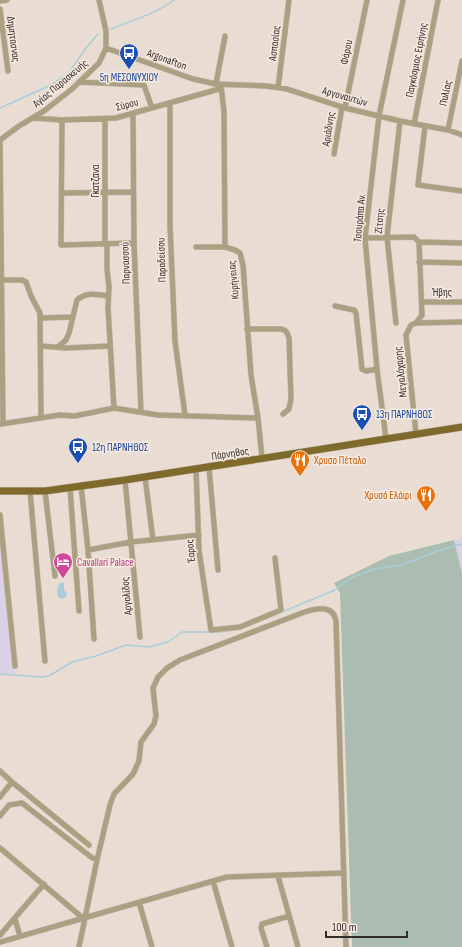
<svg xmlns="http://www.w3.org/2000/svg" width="462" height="947" viewBox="0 0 462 947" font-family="'Sofia Sans Condensed',sans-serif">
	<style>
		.industrial { fill: #dad1e6 }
		.green { fill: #abbdb1 }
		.water { fill: #abcddb }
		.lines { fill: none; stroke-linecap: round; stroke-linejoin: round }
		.stream { stroke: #abcddb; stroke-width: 1.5 }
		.minor-casing { stroke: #c4bab1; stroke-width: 6 }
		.major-casing { stroke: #c4bab1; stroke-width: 8 }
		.minor { stroke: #aba081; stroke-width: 5 }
		.major { stroke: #7f6a2b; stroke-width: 7 }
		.labels { text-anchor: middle; stroke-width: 3; stroke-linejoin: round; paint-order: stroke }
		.street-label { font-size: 11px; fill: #322d29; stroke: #f7eae0 }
		.transit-label { font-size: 11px; fill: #164399; stroke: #f7eae0; text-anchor: start }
		.food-label { font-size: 11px; fill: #c56008; stroke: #f7eae0; text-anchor: start }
		.hotel-label { font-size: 11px; fill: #b23c85; stroke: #f7eae0; text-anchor: start }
	</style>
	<rect width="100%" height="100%" fill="#e9ddd3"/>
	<path class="industrial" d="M0,508L3,557L15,674L0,673Z
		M462,538V574L454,540Z"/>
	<path class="green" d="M454,540L462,574V947H352L340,593L334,583L389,556Z"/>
	<path class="water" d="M60,583H64V590L67,593L66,597L63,599L59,598C56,594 57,587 60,583Z"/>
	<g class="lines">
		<path class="stream" d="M111,29C130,21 158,13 174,0
			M0,108L51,85L68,74L86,48L98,34
			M267,618L335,590L351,578L374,569L402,565L437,551L462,544
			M0,674L41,677L49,676L72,662L96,656L126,645L149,647L168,642L182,632H220L235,630"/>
		<defs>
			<path id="minor" d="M0,1L7,0
				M0,9L8,71
				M106,48L193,79L216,84L266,86L287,89L345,108L400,121L448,130L462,135
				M79,82L144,85L152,108
				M216,84L225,36
				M221,85L224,112L225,247L235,250L240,253L243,265L251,375L258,418L262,458
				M278,88L289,0
				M170,103V225L175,341L185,415
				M345,108L367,0
				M133,113L134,243L141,412
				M33,118L62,120L116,118L219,89L221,85
				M62,120L61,245L134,243
				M414,124L438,0
				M425,126L418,185L462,191
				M448,130L462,61
				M0,140L3,424
				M0,140L19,126L44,111L72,89L99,63L106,48V31L99,0
				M334,154L342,107
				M62,193L133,192
				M365,238L414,237L419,242L462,243
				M105,244V119
				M107,244V269L109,287L108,308L114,408
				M196,247H225
				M419,262L462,263
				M2,280H22L26,282L31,296L40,313L41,418
				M422,302H462
				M335,306L354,310L356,313L362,369L366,371L377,369
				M41,318L73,317
				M396,323L387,237L400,121
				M416,323L462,322
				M247,329H281C287,330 287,333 289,338L291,399L289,409L283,414
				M41,346L66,348L110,346
				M58,347L66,340L69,333L77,300C86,292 97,294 108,296
				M1,424L60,415L75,416L114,408L158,415L258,418
				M416,434L406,335L411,325L416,323L422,315L419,242
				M386,439L377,369L365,238L379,116L403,0
				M209,467L218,570
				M196,469L199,551L211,630L240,627L281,610L275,558
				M145,477L153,540
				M125,480L140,637
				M81,485L88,550L94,639
				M70,488L79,611
				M30,491L45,661
				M45,491L55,576
				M0,515L15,666
				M88,550L131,542L199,535
				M0,771L12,782
				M0,797L12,782L89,845
				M0,816L9,805L22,803L91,857L97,860
				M0,848L84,919
				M278,876L298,947
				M213,881L232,947
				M139,902L152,947
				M15,919L20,936
				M0,935L44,884
				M0,942L227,877L344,873
				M79,947L97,860L110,805L114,794L133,774L139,761L141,742L154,724L156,716L153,688L158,677L167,668L180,660L302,613C313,609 333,603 336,621L346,947
				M267,947L261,928L262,924L289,916"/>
			<path id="major" d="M0,491H45L125,480L462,427"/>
		</defs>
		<use href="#minor" class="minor-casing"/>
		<use href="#major" class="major-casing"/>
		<use href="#minor" class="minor"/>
		<use href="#major" class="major"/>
	</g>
	<defs>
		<symbol id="bus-pin" viewBox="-11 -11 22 30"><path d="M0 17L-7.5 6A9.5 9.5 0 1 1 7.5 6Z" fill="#1a4fb4" stroke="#f7eae0"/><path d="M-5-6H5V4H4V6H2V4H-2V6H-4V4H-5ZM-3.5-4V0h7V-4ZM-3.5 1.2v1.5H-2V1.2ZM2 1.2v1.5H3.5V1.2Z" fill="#fff"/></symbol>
		<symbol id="restaurant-pin" viewBox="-11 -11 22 30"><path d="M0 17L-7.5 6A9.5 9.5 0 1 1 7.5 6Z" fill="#e8710a" stroke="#f7eae0"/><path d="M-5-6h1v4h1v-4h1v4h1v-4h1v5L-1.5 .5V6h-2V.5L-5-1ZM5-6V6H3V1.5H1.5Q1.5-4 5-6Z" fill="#fff"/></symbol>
		<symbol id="hotel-pin" viewBox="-11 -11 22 30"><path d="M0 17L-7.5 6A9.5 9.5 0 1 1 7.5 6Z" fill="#d1479c" stroke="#f7eae0"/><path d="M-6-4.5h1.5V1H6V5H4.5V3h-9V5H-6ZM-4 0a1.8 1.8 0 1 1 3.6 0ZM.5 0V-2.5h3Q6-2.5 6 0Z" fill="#fff"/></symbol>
	</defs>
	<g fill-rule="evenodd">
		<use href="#bus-pin" x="118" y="42" width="22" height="30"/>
		<use href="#bus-pin" x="351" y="403" width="22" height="30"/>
		<use href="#bus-pin" x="67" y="436" width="22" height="30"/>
		<use href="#restaurant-pin" x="289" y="449" width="22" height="30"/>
		<use href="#restaurant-pin" x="415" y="484" width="22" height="30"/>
		<use href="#hotel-pin" x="52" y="551" width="22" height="30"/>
	</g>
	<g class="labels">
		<g class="street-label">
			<text transform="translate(14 39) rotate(83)" y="4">Δημητασνας</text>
			<text transform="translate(274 43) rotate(-83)" y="4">Ασπασίας</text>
			<text transform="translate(346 52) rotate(-79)" y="4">Φάρου</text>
			<text transform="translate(167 59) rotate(20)" y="4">Argonafton</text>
			<text transform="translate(416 60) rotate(-79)" y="4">Παγκόσμιας Ειρήνης</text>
			<text transform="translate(60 83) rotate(-40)" y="4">Αγίας Παρασκευής</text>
			<text transform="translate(445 93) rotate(-78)" y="4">Πυλίας</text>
			<text transform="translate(345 96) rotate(16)" y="4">Αργοναυτών</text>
			<text transform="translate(127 104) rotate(-15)" y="4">Σύρου</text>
			<text transform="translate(328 129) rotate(-81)" y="4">Αριάδνης</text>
			<text transform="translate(95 181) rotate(-90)" y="4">Γκατζανα</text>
			<text transform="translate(359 218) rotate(-85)" y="4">Τσουράπα Αν.</text>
			<text transform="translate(379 221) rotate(-84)" y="4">Ζίτσης</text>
			<text transform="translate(161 260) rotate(-92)" y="4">Παραδείσου</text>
			<text transform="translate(125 263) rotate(-92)" y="4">Παρνασσού</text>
			<text transform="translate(233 280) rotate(-96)" y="4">Κυρήνειας</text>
			<text x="442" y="296">Ήβης</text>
			<text transform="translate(400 372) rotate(-96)" y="4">Μεγαλόχαρης</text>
			<text transform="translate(230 453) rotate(-9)" y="4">Πάρνηθος</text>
			<text transform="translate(190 551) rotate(-95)" y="4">Έαρος</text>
			<text transform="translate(126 596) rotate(-95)" y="4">Αργολίδος</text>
		</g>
		<g class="transit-label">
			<text x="129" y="81" text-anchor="middle">5η ΜΕΣΟΝΥΧΙΟΥ</text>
			<text x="376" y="418">13η ΠΑΡΝΗΘΟΣ</text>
			<text x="92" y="451">12η ΠΑΡΝΗΘΟΣ</text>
		</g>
		<g class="food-label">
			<text x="314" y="464">Χρυσο Πέταλο</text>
			<text x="412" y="499" text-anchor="end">Χρυσό Ελάφι</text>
		</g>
		<g class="hotel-label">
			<text x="77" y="566">Cavallari Palace</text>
		</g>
	</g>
	<path d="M326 931v6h81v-6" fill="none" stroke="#322d29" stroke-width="2"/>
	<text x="332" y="931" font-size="12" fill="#322d29" stroke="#f7eae0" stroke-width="3" paint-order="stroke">100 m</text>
</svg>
